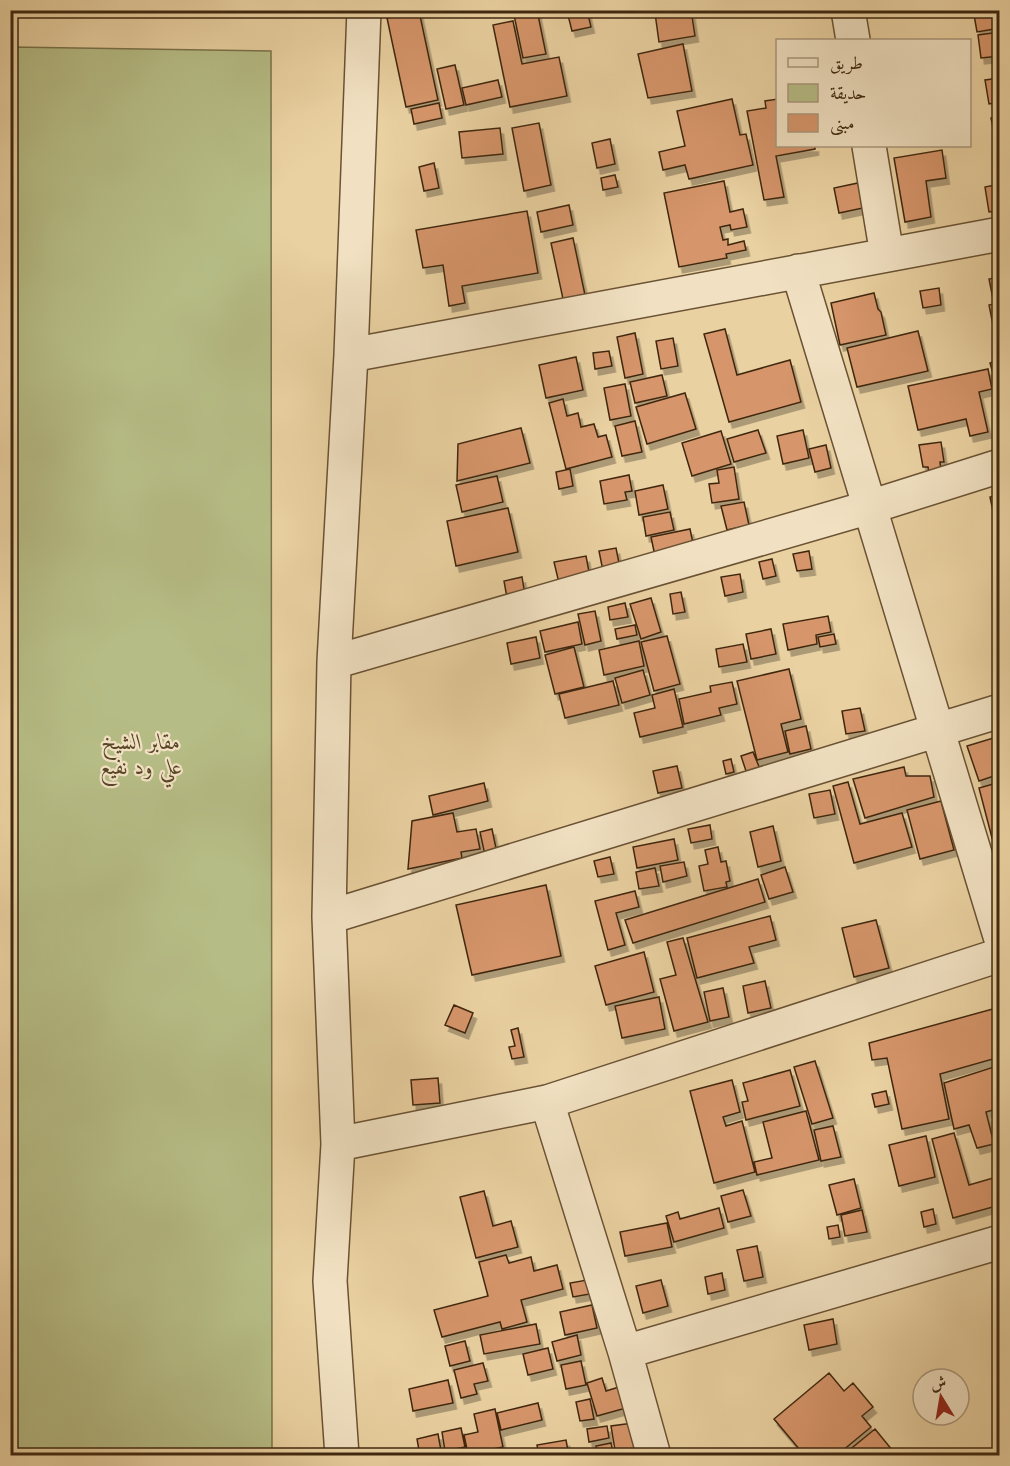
<svg xmlns="http://www.w3.org/2000/svg" width="1010" height="1466" viewBox="0 0 1010 1466" font-family="Cardo,Amiri,serif">
	<style>
		.green { fill: #b6bc85; stroke: #7a724a; stroke-width: 1.5 }
		.building { fill: #d6956a; stroke: #3f2810; stroke-width: 1.5; filter: url(#shadow) }
		.lines { fill: none; stroke-linecap: round; stroke-linejoin: round }
		.minor-casing { stroke: #6a5234; stroke-width: 36 }
		.minor { stroke: #f1e1c2; stroke-width: 33 }
		.labels { text-anchor: middle; stroke-width: 4.5; stroke-linejoin: round; paint-order: stroke }
		.park-label { font-size: 22px; font-style: italic; fill: #574627; stroke: #f1e1c2 }
	</style>
	<defs>
		<filter id="shadow"><feDropShadow dx="3.5" dy="6" stdDeviation="0" flood-color="#0004"/></filter>
	</defs>
	<rect width="100%" height="100%" fill="#ead1a1"/>
	<filter id="stains"><feTurbulence type="fractalNoise" baseFrequency=".00333" numOctaves="4"/><feColorMatrix values="0 0 0 0 .2 0 0 0 0 .09 0 0 0 0 .02 0 0 0 .5 -.17"/></filter>
	<radialGradient id="worn" r=".72"><stop offset=".6" stop-color="#630" stop-opacity="0"/><stop offset="1" stop-color="#630" stop-opacity=".3"/></radialGradient>
	<path class="green" d="M11,47L271,51L272,1455H11Z"/>
	<path class="building" d="M537,10L546,54L523,58L514,15Z
		M587,10L591,27L572,31L568,15Z
		M669,10H691L695,36L659,42L655,13Z
		M419,11L438,100L406,107L387,18Z
		M1000,12V28L977,32L974,15Z
		M513,21L522,64L559,57L567,96L510,107L493,25Z
		M1000,32V56L981,58L978,35Z
		M683,44L692,91L648,98L638,54Z
		M455,65L464,105L446,109L437,69Z
		M1000,78V102L989,104L985,80Z
		M498,80L502,97L466,105L462,88Z
		M732,99L740,135L746,134L753,165L689,179L685,165L663,170L659,152L685,146L677,111Z
		M778,99V146H815V149L776,156L784,197L764,200L747,111L766,108L765,101Z
		M439,103L442,118L414,124L411,109Z
		M1000,116V141H996L991,118Z
		M539,123L551,185L524,191L512,128Z
		M500,128L503,154L462,158L459,132Z
		M610,139L615,164L597,168L592,143Z
		M942,150L946,178L926,181L931,217L905,222L894,158Z
		M434,163L439,188L424,191L419,167Z
		M615,175L618,187L603,190L601,178Z
		M724,181L730,212L743,209L747,227L731,230L730,225L720,227L723,240L728,239V245L744,241L746,250L726,254L727,258L679,267L664,193Z
		M858,183L863,208L839,213L834,188Z
		M1000,184V210L989,212L985,187Z
		M569,205L573,225L541,232L537,212Z
		M527,211L538,273L462,286L465,303L449,306L443,265L423,268L416,230Z
		M573,238L585,295L563,299L551,243Z
		M1000,277V324L993,325L989,305L994,304L989,279Z
		M939,288L941,305L923,308L920,291Z
		M874,293L878,309L881,312L886,335L840,345L831,303Z
		M725,329L737,375L790,360L801,402L729,422L704,334Z
		M918,331L928,371L857,387L847,348Z
		M1000,331V354H999L995,332Z
		M635,333L643,374L625,378L617,337Z
		M673,338L678,366L661,369L656,341Z
		M609,351L612,366L595,369L593,353Z
		M576,357L583,390L546,398L539,365Z
		M1000,360V390H998L990,363Z
		M988,369L992,389L979,392L988,432L970,436L966,419L918,430L908,386Z
		M662,375L667,396L635,403L630,382Z
		M625,384L631,416L610,420L604,388Z
		M685,393L696,429L647,444L636,407Z
		M563,399L567,416L578,413L581,427L594,424L598,437L606,435L612,457L566,469L549,403Z
		M635,421L642,452L622,456L615,426Z
		M521,428L530,463L457,481L458,444Z
		M758,430L766,453L734,462L727,439Z
		M803,430L809,458L783,464L777,436Z
		M721,431L731,464L692,476L682,443Z
		M941,442L944,462H940L941,471L929,473L928,467H923L919,445Z
		M826,445L831,468L815,472L809,449Z
		M734,467L739,499L712,503L709,484L719,483L717,470Z
		M570,469L573,486L559,489L556,472Z
		M629,475L632,491L625,492L627,500L604,504L600,481Z
		M497,476L503,502L462,512L456,485Z
		M663,485L668,509L639,515L635,491Z
		M1000,495V529L997,530L990,497Z
		M744,502L749,525L727,530L721,506Z
		M508,508L518,552L456,566L447,521Z
		M670,512L674,530L646,536L643,517Z
		M690,529L694,548L655,556L651,537Z
		M616,548L620,568L603,571L599,551Z
		M809,551L812,569L797,571L793,554Z
		M586,556L590,577L559,583L554,562Z
		M772,559L776,576L763,579L759,562Z
		M740,574L743,592L725,596L721,577Z
		M522,577L525,595L507,598L504,581Z
		M681,592L685,612L673,614L670,594Z
		M651,598L661,632L641,639L630,604Z
		M625,603L628,617L610,620L608,607Z
		M595,611L601,641L585,645L578,614Z
		M828,616L831,632L816,635L817,644L788,650L783,624Z
		M578,622L582,644L545,652L540,631Z
		M635,625L637,635L617,639L615,629Z
		M771,629L776,654L751,659L746,634Z
		M834,634L836,644L820,647L818,637Z
		M667,636L680,684L654,691L641,642Z
		M536,637L540,658L511,664L507,643Z
		M639,641L644,666L604,675L599,650Z
		M743,644L747,662L719,667L716,649Z
		M574,647L584,687L555,694L545,655Z
		M789,669L801,719L781,724L788,752L757,760L737,681Z
		M643,670L650,695L622,703L615,678Z
		M613,681L619,705L565,718L559,694Z
		M732,682L737,704L719,708L721,715L684,724L679,699L711,692L710,686Z
		M674,689L683,727L640,737L634,713L655,708L652,695Z
		M860,708L865,731L846,734L842,711Z
		M806,726L811,749L790,754L785,731Z
		M1000,736V774L979,781L967,746Z
		M753,752L760,769L747,774L741,756Z
		M731,759L734,772L726,774L723,761Z
		M677,766L682,788L658,793L653,771Z
		M904,767L906,776H930L934,797L865,818L853,779Z
		M848,782L860,824L902,813L912,847L854,863L833,786Z
		M484,783L488,801L433,815L429,796Z
		M997,783L1000,790V835L992,838L979,788Z
		M830,790L835,814L814,818L809,794Z
		M941,801L954,850L920,859L907,810Z
		M453,813L457,832L476,829L480,849L461,852L462,858L408,869L412,821Z
		M710,825L712,839L691,843L688,829Z
		M773,826L781,861L758,867L750,832Z
		M492,829L498,858L486,860L480,832Z
		M674,839L678,860L637,868L633,847Z
		M718,847L721,862L726,861L730,881L726,882L727,887L704,891L699,866L708,864L705,850Z
		M610,857L614,874L598,877L594,861Z
		M684,862L687,876L663,882L660,866Z
		M785,867L793,892L769,899L761,875Z
		M655,868L659,886L639,889L636,872Z
		M758,879L765,902L633,943L625,920Z
		M546,885L561,956L472,975L456,905Z
		M635,891L639,907L616,913L625,945L608,950L595,901Z
		M770,916L776,940L749,947L754,963L697,978L687,938Z
		M876,920L889,968L854,977L842,928Z
		M683,938L708,1022L674,1031L660,979L676,975L667,942Z
		M644,952L654,992L606,1005L595,966Z
		M765,981L771,1008L748,1013L743,986Z
		M723,988L729,1017L710,1021L704,992Z
		M659,997L665,1029L622,1038L615,1006Z
		M454,1005L473,1013L465,1033L445,1025Z
		M1000,1007V1057L940,1074L949,1119L902,1129L887,1058L872,1060L869,1043Z
		M518,1028L524,1057L512,1059L509,1047L515,1046L511,1030Z
		M815,1061L833,1118L812,1124L794,1067Z
		M1000,1065V1108L986,1112L994,1144L977,1148L969,1125L954,1129L944,1083Z
		M790,1070L800,1106L746,1120L742,1102L748,1101L743,1083Z
		M438,1078L440,1103L413,1105L411,1080Z
		M732,1080L740,1112L723,1117L726,1126L742,1121L755,1172L714,1183L690,1091Z
		M886,1091L889,1104L875,1107L872,1094Z
		M806,1111L819,1160L757,1175L754,1162L772,1158L763,1122Z
		M833,1126L841,1157L821,1161L814,1130Z
		M954,1133L969,1185L1000,1176V1205L953,1218L932,1139Z
		M926,1136L935,1177L899,1186L889,1145Z
		M854,1179L861,1208L837,1215L829,1185Z
		M743,1190L751,1216L728,1222L721,1196Z
		M484,1191L493,1226L511,1221L518,1247L476,1258L460,1197Z
		M719,1208L724,1228L674,1242L666,1216L678,1212L680,1219Z
		M933,1209L936,1224L924,1227L921,1212Z
		M862,1210L867,1232L845,1236L841,1215Z
		M667,1223L672,1247L625,1256L620,1232Z
		M838,1225L840,1237L829,1239L827,1227Z
		M757,1246L763,1277L744,1281L737,1250Z
		M506,1255L509,1263L531,1257L534,1271L557,1265L563,1289L521,1300L527,1322L502,1329L500,1322L442,1337L434,1310L488,1296L479,1262Z
		M722,1273L725,1290L708,1294L705,1277Z
		M587,1280L590,1294L573,1297L570,1283Z
		M661,1280L668,1306L643,1313L636,1286Z
		M592,1305L597,1328L565,1335L560,1312Z
		M833,1319L837,1344L809,1350L804,1325Z
		M536,1324L540,1344L484,1354L480,1335Z
		M577,1335L581,1355L557,1361L552,1342Z
		M465,1341L470,1361L450,1366L445,1346Z
		M548,1348L553,1369L528,1375L523,1354Z
		M581,1361L586,1385L566,1389L561,1365Z
		M483,1363L488,1381L474,1384L477,1394L461,1398L454,1370Z
		M829,1373L844,1391L853,1383L873,1407L862,1416L871,1427L836,1456H805L774,1419Z
		M602,1378L606,1391L619,1387L626,1408L597,1416L587,1383Z
		M448,1380L453,1403L413,1411L409,1389Z
		M590,1399L594,1419L580,1421L576,1402Z
		M538,1403L542,1420L501,1430L497,1413Z
		M495,1409L503,1447L468,1454L464,1435L478,1432L474,1414Z
		M633,1423L638,1452L616,1456L611,1426Z
		M607,1426L609,1438L589,1442L587,1429Z
		M461,1428L465,1447L445,1451L442,1432Z
		M875,1429L897,1456H842Z
		M438,1434L442,1456H420L417,1439Z
		M566,1440L569,1456H539L537,1445Z
		M611,1443L614,1456H597L596,1446Z"/>
	<g class="lines">
		<defs>
			<path id="minor" d="M848,10L853,40
				M869,146L887,255
				M798,271L1000,936
				M351,355L1000,234
				M334,662L870,507L1000,466
				M329,917L1000,711
				M547,1102L625,1352L654,1456
				M338,1144L547,1102L1000,955
				M625,1352L1000,1242
				M342,1456L330,1281L338,1144L329,917L334,662L351,355L364,10"/>
		</defs>
		<use href="#minor" class="minor-casing"/>
		<use href="#minor" class="minor"/>
	</g>
	<g class="labels">
		<g class="park-label">
			<text x="141" y="749">مقابر الشيخ<tspan x="141" dy="25">علي ود نفيع</tspan></text>
		</g>
	</g>
	<rect width="1010" height="1466" fill="none" stroke="#ead1a1" stroke-width="36"/>
	<rect x="12" y="12" width="986" height="1442" fill="none" stroke="#3f2810" stroke-width="3"/>
	<rect x="18" y="18" width="974" height="1430" fill="none" stroke="#3f2810" stroke-width="1.5"/>
	<rect x="776" y="39" width="195" height="108" fill="#f1e1c2" stroke="#aa977b" stroke-width="1.5"/>
	<rect x="788" y="58" width="30" height="9" fill="#f1e1c2" stroke="#aa977b" stroke-width="1.5"/>
	<text x="830" y="69" font-size="18" fill="#3f2810">طريق</text>
	<rect x="788" y="84" width="30" height="18" fill="#b6bc85" stroke="#aa977b" stroke-width="1.5"/>
	<text x="830" y="99" font-size="18" fill="#3f2810">حديقة</text>
	<rect x="788" y="114" width="30" height="18" fill="#d6956a" stroke="#aa977b" stroke-width="1.5"/>
	<text x="830" y="129" font-size="18" fill="#3f2810">مبنى</text>
	<g transform="translate(941 1397) rotate(349)"><circle r="28" fill="#f1e1c2" stroke="#aa977b" stroke-width="1.5"/>
	<path d="M0-4.5L10 22L0 15L-10 22Z" fill="#8f2418"/>
	<text y="-9" font-size="16" font-weight="bold" text-anchor="middle" fill="#3f2810">ش</text>
	</g>
	<rect width="100%" height="100%" filter="url(#stains)"/>
	<rect width="100%" height="100%" fill="url(#worn)"/>
</svg>
